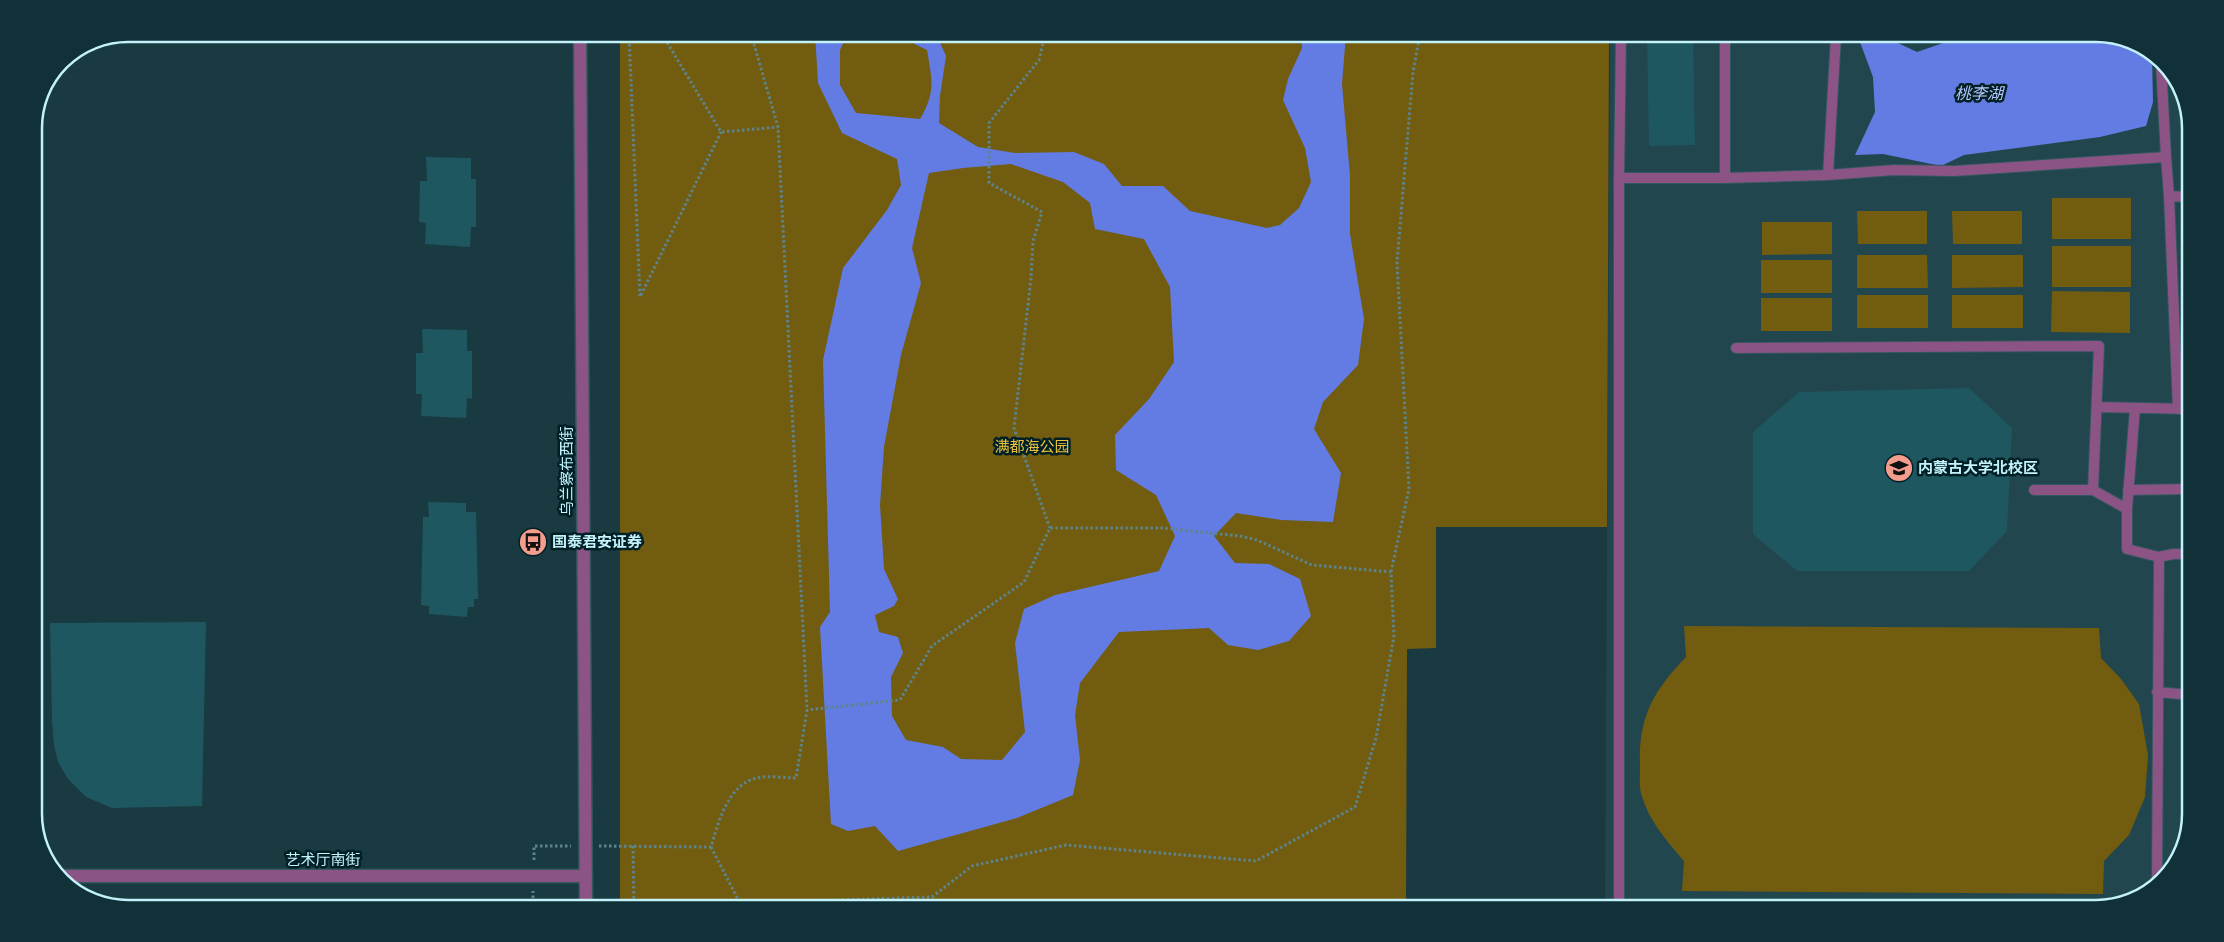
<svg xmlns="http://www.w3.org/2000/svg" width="2224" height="942" viewBox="0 0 2224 942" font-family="Figtree,'Noto Sans SC',sans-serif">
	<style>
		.built { fill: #21464d }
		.green { fill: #725c0f }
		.water { fill: #637ce3; fill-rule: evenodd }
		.building { fill: #1f5761 }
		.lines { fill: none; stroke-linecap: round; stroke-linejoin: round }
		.service-casing { stroke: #33575e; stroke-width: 12 }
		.tertiary-casing { stroke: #33575e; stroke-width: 15 }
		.path { stroke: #5d848c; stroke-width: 3; stroke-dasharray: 2.5 2.5; stroke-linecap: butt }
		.service { stroke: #8b5485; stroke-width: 10 }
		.tertiary { stroke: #8b5485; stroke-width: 12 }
		.labels { text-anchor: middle; stroke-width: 5; stroke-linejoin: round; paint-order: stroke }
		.park-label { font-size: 15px; fill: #ebc23c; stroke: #002026 }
		.poi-label { font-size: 15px; font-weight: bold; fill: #c3f2fb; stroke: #002026; text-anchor: start }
		.street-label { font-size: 15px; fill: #c3f2fb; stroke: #002026 }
		.water-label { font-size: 16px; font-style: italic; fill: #b7c7fb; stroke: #002026 }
		.rim { fill: none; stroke: #c3f2fb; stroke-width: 2.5 }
	</style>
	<rect width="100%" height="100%" fill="#183a40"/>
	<path class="built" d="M1610,34H2096L2132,41L2171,71L2190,122V814L2183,850L2149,892L2096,908H1605Z"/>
	<path class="green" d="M620,34H1609L1607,527H1436V648L1407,649L1406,908H620Z
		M2052,198H2131V239H2052Z
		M1857,211H1927V244H1858Z
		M1952,211H2022V244H1953Z
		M1762,222H1832V254L1762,255Z
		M2052,246H2131V287H2052Z
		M1857,255H1927L1928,288H1857Z
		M1952,255H2023V287L1952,288Z
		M1761,260H1832V293H1761Z
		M2052,291L2130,292V333L2051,332Z
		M1857,295H1928V328H1857Z
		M1952,295H2023V328H1952Z
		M1761,298H1832V331H1761Z
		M1684,626L2099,628L2101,658L2121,679L2139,704L2148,755L2145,797L2129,835L2104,861L2103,894L1682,891L1684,861C1667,841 1648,820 1641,793C1639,785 1640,775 1640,766C1638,718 1653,691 1686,657Z"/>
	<path class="water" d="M815,34H850L847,35L840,50V85L856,113L920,119C936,92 932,80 927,50L894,34H936L946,56L940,96L939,123L978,147L1015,153L1074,152L1104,164L1122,186H1163L1190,211L1267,228L1280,225L1299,208L1311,182L1305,148L1283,100L1288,79L1302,48L1301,34H1346L1342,84L1350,176V234L1364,319L1358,365L1323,402L1314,429L1341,473L1333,522L1282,520L1236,513L1214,536L1235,563L1269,564L1300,579L1311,616L1289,641L1258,650L1228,645L1209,628L1119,632L1080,683L1075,715L1080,760L1073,795L1017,818L898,851L875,826L848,831L831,824L820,627L830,612L823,360L843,268L887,210L901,185L897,159L842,133L818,83ZM1011,164L1063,182L1090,203L1095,229L1144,239L1170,287L1174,362L1149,399L1115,435L1116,470L1156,495L1175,536L1159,571L1055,595L1024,609L1015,643L1025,732L1002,760L961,759L943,747L906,740L892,716L891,677L903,653L898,637L879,632L875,615L894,606L898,599L884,569L880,505L884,447L901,355L921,283L912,248L929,173L963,168Z
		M1857,34H1883L1885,37L1917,52L1949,41L1950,34H2096L2132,41L2152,56L2153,102L2146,126L2100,137L1964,155L1941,166L1883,154L1855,155L1875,112L1873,77Z"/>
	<path class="building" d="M1647,34H1693L1695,145L1649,146Z
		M426,157L471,158V179H476V227H471L470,247L425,244L426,223L419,222L420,181H427Z
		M422,329L467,330V351H472V399L467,398L466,418L421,416L422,394H416V353H423Z
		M1969,388L2012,428L2007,531L1969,571H1797L1753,534V432L1799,392Z
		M428,502L466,503V512H476L478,599H474V607H468L467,617L429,614V606L421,605L423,517H429Z
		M206,622L202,806L112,808L86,797L68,779L58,762L54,745L52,721L50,623Z"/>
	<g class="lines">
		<defs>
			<path id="service" d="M1725,34H1836
				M2161,63L2166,157
				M1828,175L1894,170L1954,171L2166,157L2169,196L2190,197
				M1619,178H1725V35
				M1725,178L1828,175L1836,35
				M2169,196L2178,409
				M1736,348L2099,346L2093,490H2034
				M2098,407L2190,409
				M2135,408L2127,509V549L2159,557L2173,554H2190
				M2093,490L2127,509
				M2128,490L2190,489
				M2157,692L2190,695
				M2157,881L2159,557
				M1619,908V178L1621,34"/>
			<path id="tertiary" d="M580,34L586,908
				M60,876H586"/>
		</defs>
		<use href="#service" class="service-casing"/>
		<use href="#tertiary" class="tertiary-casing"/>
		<path class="path" d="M629,34L640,297L721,132
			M662,34L721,132
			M1045,34L1039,60L989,123V183L1042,212L1033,241L1031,278L1014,428L1050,528
			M722,132L778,127
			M1391,572L1409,489L1397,262L1413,72L1420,34
			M599,846L711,847C718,823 728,784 757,778C769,775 784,778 796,778L807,710L778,127L751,34
			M633,846L634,908
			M711,847L740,903L932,897L972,866L1066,845L1256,861L1355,807L1376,738L1394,636L1391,572L1312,565L1257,540L1240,536L1162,528H1050L1024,582L932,646L900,700L807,710
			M534,860V846H571
			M533,908V891"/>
		<use href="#service" class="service"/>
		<use href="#tertiary" class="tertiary"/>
	</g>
	<defs>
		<symbol id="university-disc" viewBox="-11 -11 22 22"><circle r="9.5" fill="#f49d8d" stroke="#002026"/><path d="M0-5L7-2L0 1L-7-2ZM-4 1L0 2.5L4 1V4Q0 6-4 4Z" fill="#111"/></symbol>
		<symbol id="bus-disc" viewBox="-11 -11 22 22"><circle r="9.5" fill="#f49d8d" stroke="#002026"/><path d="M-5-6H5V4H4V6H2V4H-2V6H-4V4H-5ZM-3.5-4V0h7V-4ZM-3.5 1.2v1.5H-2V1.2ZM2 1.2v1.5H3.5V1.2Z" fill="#111"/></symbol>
	</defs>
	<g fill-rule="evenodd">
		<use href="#university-disc" x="1883" y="452" width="32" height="32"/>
		<use href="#bus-disc" x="517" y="526" width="32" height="32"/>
	</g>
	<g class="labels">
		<g class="park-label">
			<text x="1032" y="452">满都海公园</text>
		</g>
		<g class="poi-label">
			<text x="1918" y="473">内蒙古大学北校区</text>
			<text x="552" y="547">国泰君安证券</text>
		</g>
		<g class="street-label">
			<text transform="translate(567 471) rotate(-90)" y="5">乌兰察布西街</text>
			<text x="323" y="865">艺术厅南街</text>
		</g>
		<g class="water-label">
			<text x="1979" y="99">桃李湖</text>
		</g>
	</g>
	<path d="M0 0H2224V942H0ZM128 42H2096A86 86 0 0 1 2182 128V814A86 86 0 0 1 2096 900H128A86 86 0 0 1 42 814V128A86 86 0 0 1 128 42Z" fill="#103137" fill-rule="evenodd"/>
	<path class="rim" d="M128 42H2096A86 86 0 0 1 2182 128V814A86 86 0 0 1 2096 900H128A86 86 0 0 1 42 814V128A86 86 0 0 1 128 42Z"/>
</svg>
